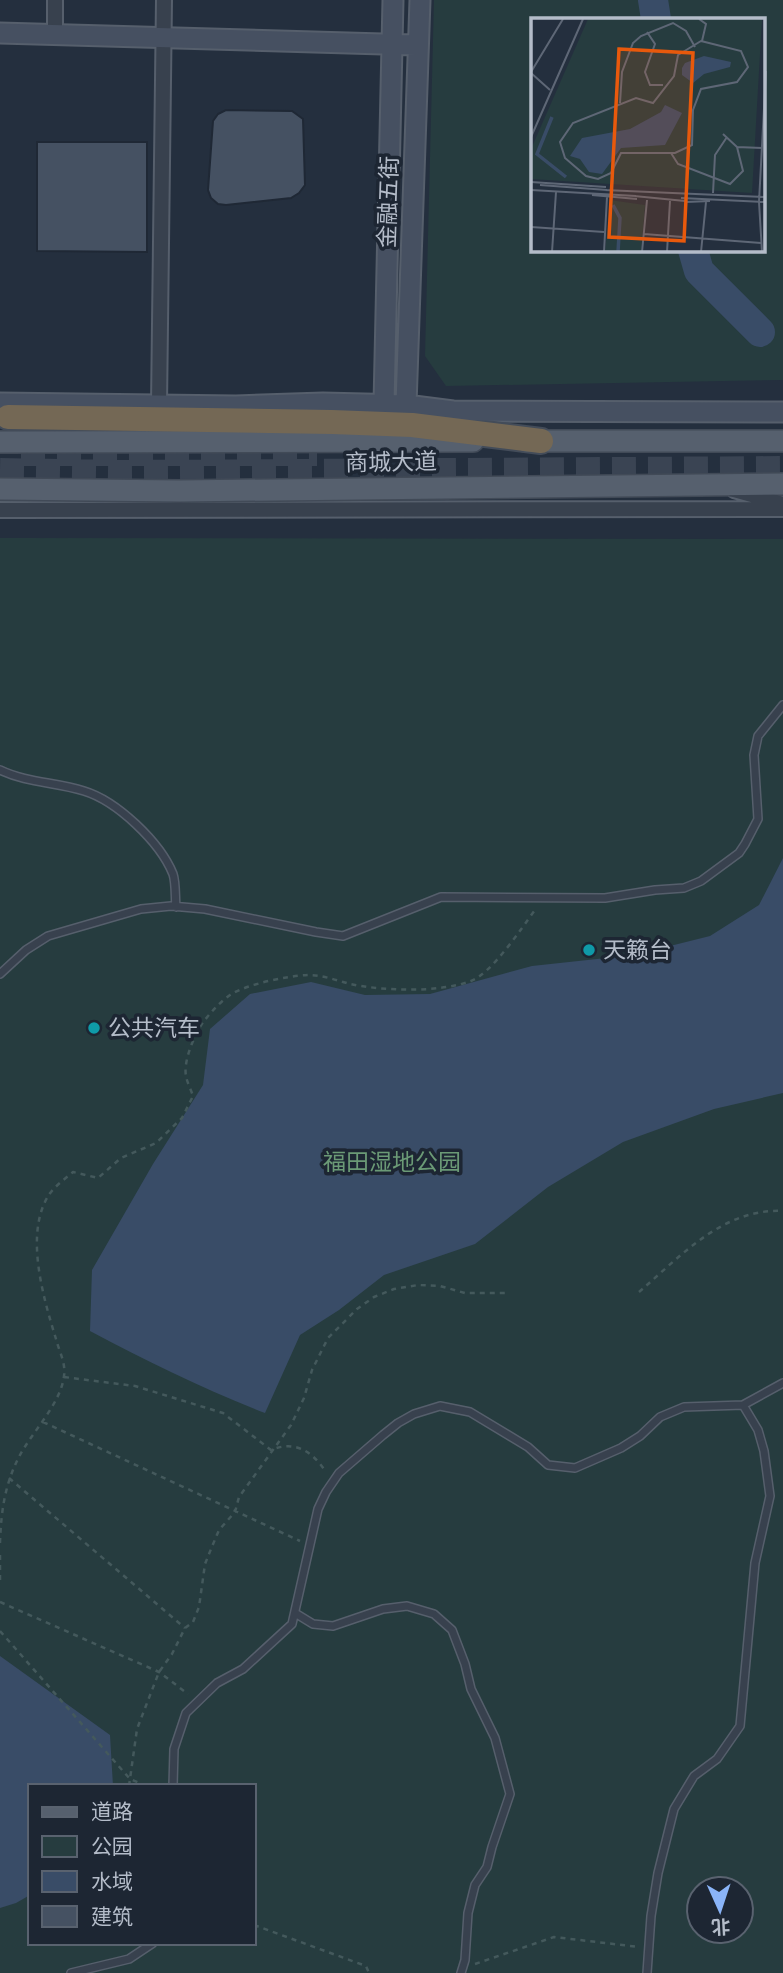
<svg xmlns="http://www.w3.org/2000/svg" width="783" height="1973" viewBox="0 0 783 1973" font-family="'Nunito Sans','Noto Sans SC',sans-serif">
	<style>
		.green { fill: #263c3f; fill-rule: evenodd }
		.water { fill: #394c67 }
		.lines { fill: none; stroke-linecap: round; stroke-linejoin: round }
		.river { stroke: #394c67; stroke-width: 30 }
		.building { fill: #455162; stroke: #1f2835; stroke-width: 2 }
		.highway-tunnel { stroke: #3a4453; stroke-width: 24; stroke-dasharray: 24 12; stroke-linecap: butt }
		.lane-casing { stroke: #565f6c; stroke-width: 10 }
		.street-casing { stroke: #565f6c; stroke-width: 18 }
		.secondary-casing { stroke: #565f6c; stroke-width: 23 }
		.primary-casing { stroke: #414a57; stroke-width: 24 }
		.highway-casing { stroke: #434c59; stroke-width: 28 }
		.path { stroke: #44595c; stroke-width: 2.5; stroke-dasharray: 5 5; stroke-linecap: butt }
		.lane { stroke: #38414e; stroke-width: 7 }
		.street { stroke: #38414e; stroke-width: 14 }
		.secondary { stroke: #465061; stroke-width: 19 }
		.primary { stroke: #56606e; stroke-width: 21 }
		.highway { stroke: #746855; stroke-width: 24 }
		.culture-dot { fill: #0f9aa8; stroke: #1d2633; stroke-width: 2.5 }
		.labels { text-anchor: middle; stroke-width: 7; stroke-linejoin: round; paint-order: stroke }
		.street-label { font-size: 23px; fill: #b4bcc9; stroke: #1d2633 }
		.poi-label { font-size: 23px; fill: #b4bcc9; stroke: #1d2633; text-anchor: start }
		.park-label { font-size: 23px; fill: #6b9a76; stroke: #1d2633 }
		.inset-river { fill: none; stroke: #394c67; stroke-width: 3.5 }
		.inset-road { fill: none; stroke: #5e6776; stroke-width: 2 }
		.view { fill: #e8590c; fill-opacity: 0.15; stroke: #e8590c; stroke-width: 3.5 }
		.inset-edge { fill: none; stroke: #b4bcc9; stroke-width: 3.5 }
	</style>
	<rect width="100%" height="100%" fill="#242f3e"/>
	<path class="green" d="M434,0H783V380L446,386L425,356ZM533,19H764V250H533Z
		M0,538L783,539V1973H0ZM30,1786H254V1943H30ZM699,1889H741V1931H699Z"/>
	<path class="water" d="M783,858V1093L714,1109L623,1142L548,1187L475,1244L384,1275L339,1310L300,1335L265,1413C205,1390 147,1361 90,1331L92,1270L153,1164L203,1085L210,1029L250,994L311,982L365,995L430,994L532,966L634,955L710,936L759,905Z
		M0,1656L110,1735L113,1786H30V1895L16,1903L0,1908Z"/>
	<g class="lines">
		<path class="river" d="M653,0L656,19
			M693,250L699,271L760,332"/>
	</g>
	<path class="building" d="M226,110L292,111L303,119L305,185L299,193L291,198L226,205L218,204L211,198L208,190L213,121L218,114Z
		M37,142H147V252L37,251Z"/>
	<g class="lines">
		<path class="highway-tunnel" d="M21,454H317
			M0,470L121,472L783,468"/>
		<defs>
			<path id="lane" d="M0,770C27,783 56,782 84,791C117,801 160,842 173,874C176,883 175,897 176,907
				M0,974L26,950L48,936L141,909L171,906L205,909L316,932L343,936L441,897L605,898L655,890L684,888L701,881L739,853L745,844L758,819L754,755L758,736L783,705
				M295,1613L313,1624L333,1626L383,1609L407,1606L434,1614L452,1630L465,1664L471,1689L495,1738L510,1794L492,1847L487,1867L475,1885L468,1913L465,1960L461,1973
				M173,1786L174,1749L186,1713L217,1683L243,1669L292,1624L318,1509L326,1492L339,1473L383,1435L398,1423L414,1414L440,1406L470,1412L528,1447L548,1465L575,1468L621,1448L640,1436L660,1417L684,1407L743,1405L783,1383
				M71,1973L129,1959L153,1943
				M647,1973L651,1916L658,1873L674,1809L694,1776L717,1759L740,1726L755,1563L770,1496L764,1451L758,1430L743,1405"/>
			<path id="street" d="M55,35V0
				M159,405L164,0
				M734,490L783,504
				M0,510L783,509"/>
			<path id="secondary" d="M0,33L417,45
				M0,403L236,406L323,403L406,405L453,411L783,412
				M384,404L393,0
				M406,405L420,0"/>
			<path id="primary" d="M526,441H783
				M0,442L473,441
				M0,489L180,491L783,484"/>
			<path id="highway" d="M8,417L332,422L412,425L541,441"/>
		</defs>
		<use href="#lane" class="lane-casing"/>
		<use href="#street" class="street-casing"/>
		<use href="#secondary" class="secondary-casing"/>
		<use href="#primary" class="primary-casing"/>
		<use href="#highway" class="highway-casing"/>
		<path class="path" d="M639,1292C681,1256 723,1208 783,1211
			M64,1377L135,1386L223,1413L271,1450C295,1440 312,1451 326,1472
			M43,1422L300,1541
			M9,1478L185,1628
			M0,1543C1,1511 5,1483 20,1455C33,1431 61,1403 64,1376C66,1363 59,1351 56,1339C44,1300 25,1237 47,1198C52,1188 65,1179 73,1172L98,1178L121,1158L156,1143L182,1118L193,1096C191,1090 187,1082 186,1076C183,1061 195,1033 204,1021C212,1011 220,1002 230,995C247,984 287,976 308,975C322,975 336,980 350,984C384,991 438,993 471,981C492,973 521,929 535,910
			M0,1555V1584
			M0,1602L159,1672L188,1694
			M0,1631L130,1779L146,1786
			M129,1786L137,1729L159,1672L172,1654L185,1628L193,1622L199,1607L205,1564L211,1549L219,1530L235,1512L239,1497L291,1425L304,1398L312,1370L328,1338L357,1309L374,1297L394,1289L418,1285L440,1286L465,1293H508
			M254,1925L366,1966L369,1973
			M475,1964L554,1937L639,1947"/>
		<use href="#lane" class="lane"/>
		<use href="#street" class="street"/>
		<use href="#secondary" class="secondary"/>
		<use href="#primary" class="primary"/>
		<use href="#highway" class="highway"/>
	</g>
	<g class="culture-dot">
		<circle cx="589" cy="950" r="7"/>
		<circle cx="94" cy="1028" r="7"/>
	</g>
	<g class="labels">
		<g class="street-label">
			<text transform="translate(388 202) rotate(-88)" y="8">金融五街</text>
			<text transform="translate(391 462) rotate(-1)" y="8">商城大道</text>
		</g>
		<g class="poi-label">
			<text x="603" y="958">天籁台</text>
			<text x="108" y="1036">公共汽车</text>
		</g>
		<g class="park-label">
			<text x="392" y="1170">福田湿地公园</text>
		</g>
	</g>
	<g transform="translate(531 18)">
		<rect width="234" height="234" fill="#242f3e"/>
		<path d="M57,1H231L221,175L0,161V131ZM79,182L114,187L110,234H74Z" fill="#263c3f"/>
		<path d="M173,38L200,44L199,49L173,56L162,65L151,57V50L154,45ZM134,87L151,95L134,127L90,130L71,156L58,154L49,141L39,138L51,120L99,111L130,94Z" fill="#394c67"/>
		<path class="inset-river" d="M21,99L6,136L35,159M82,187L89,200L87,234"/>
		<path class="inset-road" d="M168,1L175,6L171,23M116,14L124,26L114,54L119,67H132M170,23L210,33L217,49L206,64L170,71L162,92L161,127L144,135H90L80,155L67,161L55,158L34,140L29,124L42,105L105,80L122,85L143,58L147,37ZM0,54L32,1M0,55L19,72M89,85L91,54L102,25L110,18L142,5L155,13L164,29M192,116L206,129L231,130M0,119L52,1M140,135L147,146L199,166L212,153L206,129M0,164L75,169M9,167L76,172M0,172L105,178M73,172L235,179M182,175L184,137L196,119M61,177L106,181M103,178L154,183M150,180L235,184M155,184L179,183M0,209L73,214M113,216L230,225M21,234L25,174M73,234L76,179M111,234L116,182M136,234L139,183M170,234L175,184M231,234L228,184L235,53"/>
		<path class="view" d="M88,31L162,35L153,223L78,219Z"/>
		<rect width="234" height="234" class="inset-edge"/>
	</g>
	<rect x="28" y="1784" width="228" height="161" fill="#1d2633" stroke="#59626f" stroke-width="2"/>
	<rect x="42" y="1807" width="35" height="10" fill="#56606e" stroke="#59626f" stroke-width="2"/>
	<text x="91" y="1819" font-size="21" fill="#b4bcc9">道路</text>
	<rect x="42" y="1836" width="35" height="21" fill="#263c3f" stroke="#59626f" stroke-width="2"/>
	<text x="91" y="1854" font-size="21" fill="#b4bcc9">公园</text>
	<rect x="42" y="1871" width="35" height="21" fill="#394c67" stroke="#59626f" stroke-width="2"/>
	<text x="91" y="1889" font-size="21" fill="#b4bcc9">水域</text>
	<rect x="42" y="1906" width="35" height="21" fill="#455162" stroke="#59626f" stroke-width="2"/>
	<text x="91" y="1924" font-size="21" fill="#b4bcc9">建筑</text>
	<g transform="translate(720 1910) rotate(177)"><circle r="33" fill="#1d2633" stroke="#59626f" stroke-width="2"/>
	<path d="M0-5L12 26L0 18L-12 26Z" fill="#8ab4f8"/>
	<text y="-10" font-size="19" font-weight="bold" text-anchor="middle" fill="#b4bcc9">北</text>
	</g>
</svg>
